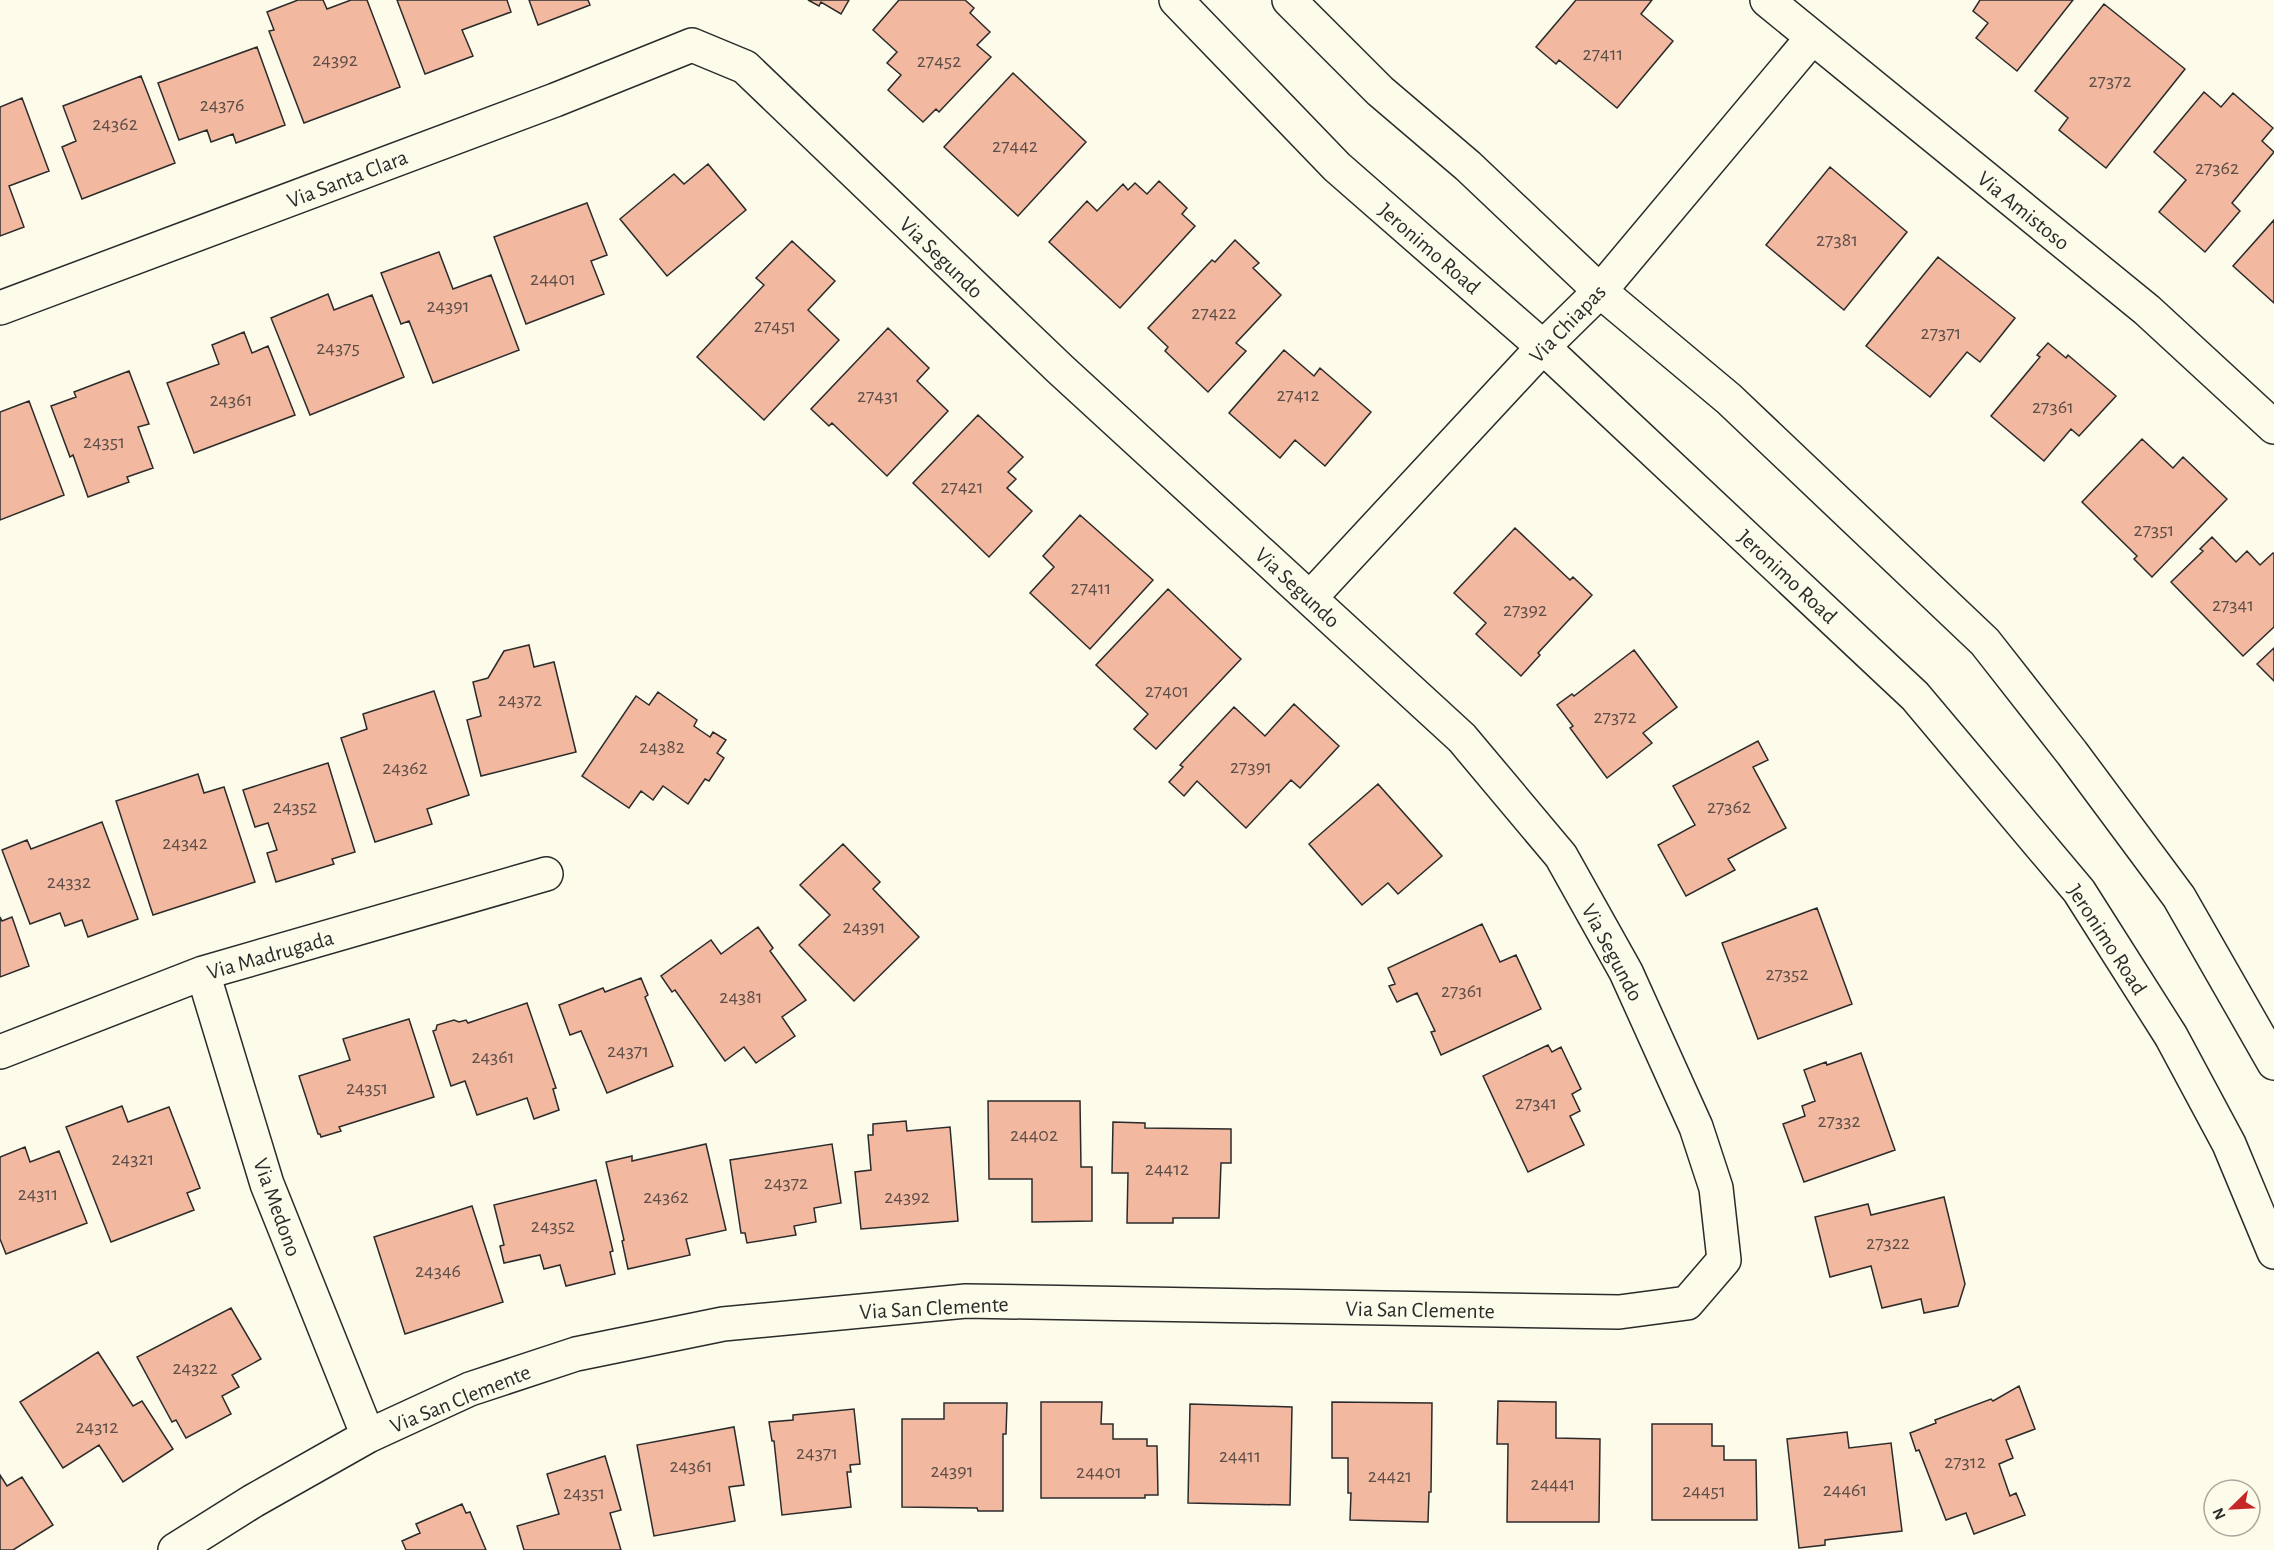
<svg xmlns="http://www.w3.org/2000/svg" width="2274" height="1550" viewBox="0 0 2274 1550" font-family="'Alegreya Sans',sans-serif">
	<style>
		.building { fill: #f2b8a0; stroke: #2b2b2b; stroke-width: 1.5 }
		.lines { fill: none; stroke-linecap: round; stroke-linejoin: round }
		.minor-casing { stroke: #2b2b2b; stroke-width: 36 }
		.major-casing { stroke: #2b2b2b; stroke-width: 36 }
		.minor { stroke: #fdfbea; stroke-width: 33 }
		.major { stroke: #fdfbea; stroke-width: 33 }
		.labels { text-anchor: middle; stroke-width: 4.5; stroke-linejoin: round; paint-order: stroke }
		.number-label { font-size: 20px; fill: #5d4e48 }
		.street-label { font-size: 22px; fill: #2b2b2b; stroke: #fdfbea }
	</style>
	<rect width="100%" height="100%" fill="#fdfbea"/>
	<path class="building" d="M298,0H323L327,9L351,0H367L400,87L304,123L269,31L274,30L267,12Z
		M397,0H507L511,12L462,30L473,56L425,74Z
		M529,0H588L590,5L538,25Z
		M808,0H849L841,14L821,2L819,6Z
		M899,0H965L974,8L970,13L990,32L977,45L991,57L939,112L936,109L923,122L888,90L901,75L887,63L897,52L873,30Z
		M1576,0H1652L1641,14L1673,41L1617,108L1559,60L1556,64L1536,47Z
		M1980,0H2073L2017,71L1976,38L1988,23L1973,11Z
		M2104,4L2185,69L2106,168L2059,130L2068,118L2035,91Z
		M257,47L285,125L236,143L233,134L211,142L207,130L179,140L158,83Z
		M1013,73L1086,142L1018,216L944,147Z
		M141,76L175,163L82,199L62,147L76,141L63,106Z
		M2204,92L2221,107L2233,93L2273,128L2262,141L2274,152L2232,203L2240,211L2205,252L2159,212L2186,180L2154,152Z
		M22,98L49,171L9,186L24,227L0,236V107Z
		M708,164L746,210L667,276L620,219L674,174L684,184Z
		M1830,167L1907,232L1844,310L1766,245Z
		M1159,181L1187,208L1182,214L1195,226L1120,308L1049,242L1087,201L1097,211L1123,184L1128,190L1135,183L1147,194Z
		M587,203L607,255L591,261L604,294L526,324L494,237Z
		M2274,220V303L2233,266Z
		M1235,240L1259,263L1253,268L1281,295L1236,343L1246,351L1208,392L1165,351L1168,347L1148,328L1212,260L1215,262Z
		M792,241L835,281L808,310L839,340L764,420L697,357L764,285L756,278Z
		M439,252L453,289L491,275L519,350L433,383L409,321L401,324L381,273Z
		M1938,257L2015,318L1980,362L1967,352L1930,397L1866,346Z
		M328,294L334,310L372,295L404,377L310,415L271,318Z
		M888,328L929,368L917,381L948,411L887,476L832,423L829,426L811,409Z
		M244,332L252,353L268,346L295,415L194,453L167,383L219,364L212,345Z
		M2048,343L2066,358L2068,355L2116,396L2079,436L2071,429L2044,461L1991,416L2040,357L2037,355Z
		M1284,350L1314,376L1320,368L1371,412L1325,466L1295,440L1280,458L1229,413Z
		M129,371L149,424L138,427L153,468L127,477L129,482L88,497L73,455L70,457L51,406L76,397L74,392Z
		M29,401L64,495L0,520V412Z
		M978,415L1023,457L1008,472L1016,479L1007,488L1032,511L989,557L913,483Z
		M2142,439L2173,468L2183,457L2227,499L2152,577L2134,559L2137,556L2082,502Z
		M1080,515L1153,580L1090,649L1030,593L1054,567L1043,556Z
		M1515,528L1570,580L1573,577L1592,595L1538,653L1540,655L1521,676L1476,634L1486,623L1454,593Z
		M2212,537L2236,562L2247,551L2260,565L2273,553L2274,554V627L2243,656L2171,582L2203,551L2200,549Z
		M1168,589L1241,659L1156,749L1134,729L1148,714L1096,665Z
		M529,645L534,667L554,662L576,752L481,776L467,720L481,716L473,682L488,678L504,651Z
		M2274,648V681L2257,664Z
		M1634,650L1677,707L1643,733L1652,743L1607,778L1570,728L1573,726L1557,705L1572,694L1574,696Z
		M434,691L469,795L427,809L432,824L375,842L341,738L367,729L363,714Z
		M658,692L697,720L694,726L710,737L713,732L726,740L717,753L724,758L709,781L705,779L688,804L663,786L653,800L641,791L629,808L582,776L636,696L649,705Z
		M1294,704L1339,746L1300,788L1291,780L1246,828L1197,781L1184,796L1169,782L1183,767L1180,765L1234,707L1265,736Z
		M1758,741L1768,760L1753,767L1786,828L1728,859L1735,870L1686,896L1658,845L1695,825L1673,786Z
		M328,763L355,852L332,859L334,864L276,882L267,853L277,850L268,823L255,827L243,790Z
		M198,774L204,793L224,787L255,882L153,915L116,801Z
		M1378,784L1442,856L1398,894L1388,883L1362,905L1309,844Z
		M102,822L138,919L88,937L82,920L65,926L60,913L30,924L2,850L27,840L31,849Z
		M843,844L880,882L873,889L919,937L854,1001L799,945L830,915L800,885Z
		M1817,908L1852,1004L1758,1039L1722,943Z
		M0,917L2,921L12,917L29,966L0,977Z
		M1482,924L1500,962L1516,955L1541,1009L1441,1055L1431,1032L1435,1031L1417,993L1397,1002L1389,986L1395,984L1388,968Z
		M758,927L773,948L770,951L806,1000L782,1017L795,1036L756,1063L744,1047L725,1061L675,990L672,992L661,976L711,940L721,954Z
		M641,978L648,995L645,997L673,1066L607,1093L581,1031L570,1035L559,1005L603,988L605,992Z
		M527,1003L556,1088L553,1089L559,1110L534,1119L527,1098L477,1115L465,1081L451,1086L433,1031L436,1030L437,1025L454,1020L459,1022L466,1020L468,1023Z
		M409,1019L434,1097L339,1127L341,1131L321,1137L320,1134H318L299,1076L350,1060L343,1039Z
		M1548,1045L1552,1052L1561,1047L1581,1089L1572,1094L1580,1111L1570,1116L1584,1145L1528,1172L1483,1076Z
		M1861,1053L1895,1150L1804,1182L1783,1124L1805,1116L1802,1106L1815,1101L1804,1070L1826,1062L1827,1065Z
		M988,1101H1080L1081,1167H1092V1221L1032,1222V1179H989Z
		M122,1106L128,1122L169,1107L200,1188L187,1193L194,1210L111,1242L66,1127Z
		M906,1121L907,1131L950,1127L958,1221L861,1229L855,1172L871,1170L868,1135H873V1124Z
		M1113,1122L1145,1123V1128L1231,1129V1163H1221L1219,1218H1173V1223H1127L1128,1173H1112Z
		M706,1144L726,1230L686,1239L690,1255L628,1269L622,1241L624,1240L606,1162L632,1156V1161Z
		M832,1144L841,1203L814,1208L816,1222L794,1226L796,1235L747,1243L745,1233H741L730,1160Z
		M25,1147L30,1162L59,1151L87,1223L6,1254L0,1239V1157Z
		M596,1180L613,1251L610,1252L615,1274L566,1286L560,1265L544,1269L540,1255L504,1263L500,1246L504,1245L494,1205Z
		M1944,1197L1965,1284L1958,1306L1924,1313L1921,1299L1882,1308L1871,1266L1830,1277L1815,1217L1868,1204L1871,1215Z
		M472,1206L503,1302L405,1334L374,1237Z
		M231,1308L261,1359L232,1375L239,1387L222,1396L231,1414L186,1438L176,1420L172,1422L137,1357Z
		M98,1352L133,1406L142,1401L173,1449L123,1482L99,1445L63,1468L20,1402Z
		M2019,1386L2035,1429L2006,1440L2013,1458L1999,1464L2010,1496L2016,1493L2025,1515L1974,1534L1966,1513L1946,1520L1919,1450L1916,1451L1910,1433L1936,1423L1935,1420L1991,1399L1993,1401Z
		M1498,1401L1556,1402V1438L1600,1439L1599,1522H1507L1508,1444H1497Z
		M1041,1402H1102L1101,1424H1113V1439H1147V1446H1157L1158,1495H1145V1498H1041Z
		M1332,1402L1432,1403L1431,1492H1429L1428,1522L1350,1520L1351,1493H1348V1458H1332Z
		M944,1403H1007L1006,1434H1003V1511H978L977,1508L902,1507V1419H944Z
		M1190,1404L1292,1407L1290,1505L1188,1503Z
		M854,1409L860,1464L850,1465L851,1472H847L851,1507L782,1515L774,1441H772L769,1422L793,1420V1415Z
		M1652,1424H1712V1446H1724V1460H1756L1757,1520H1652Z
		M734,1427L744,1485L729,1487L735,1521L654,1536L637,1445Z
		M1847,1432L1849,1448L1891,1443L1902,1531L1825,1540V1545L1799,1548L1787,1439Z
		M605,1456L621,1510L610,1513L621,1550H524L517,1526L559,1514L547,1474Z
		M0,1475L7,1486L22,1477L53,1525L13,1550H0Z
		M462,1504L466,1513L470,1512L486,1550H406L402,1541L420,1533L416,1524Z"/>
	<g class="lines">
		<defs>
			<path id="minor" d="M1767,0L2147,310L2274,427
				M0,308L555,100L692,45L745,67L1060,369L1462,738L1561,856L1626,972L1696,1127L1716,1188L1724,1260L1687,1303L1619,1312L966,1301L723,1324L576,1354L470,1389L368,1436L253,1501L175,1550
				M1310,598L1543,347L1600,291L1812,38
				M203,973L267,1184L368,1436
				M0,1052L203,973L546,874"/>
			<path id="major" d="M1176,0L1337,167L1543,347L1915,696L2079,891L2171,1036L2229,1144L2274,1252
				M1289,0L1380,91L1468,166L1600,291L1729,399L1985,642L2072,753L2179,897L2274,1063"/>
		</defs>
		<use href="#minor" class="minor-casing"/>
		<use href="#major" class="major-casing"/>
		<use href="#minor" class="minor"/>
		<use href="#major" class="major"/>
	</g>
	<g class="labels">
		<g class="number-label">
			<text x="1603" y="60">27411</text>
			<text x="335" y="66">24392</text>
			<text x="939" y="67">27452</text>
			<text x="2110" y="87">27372</text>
			<text x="222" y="111">24376</text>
			<text x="115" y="130">24362</text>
			<text x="1015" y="152">27442</text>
			<text x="2217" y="174">27362</text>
			<text x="1837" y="246">27381</text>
			<text x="553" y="285">24401</text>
			<text x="448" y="312">24391</text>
			<text x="1214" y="319">27422</text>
			<text x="775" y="332">27451</text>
			<text x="1941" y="339">27371</text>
			<text x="338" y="354">24375</text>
			<text x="1298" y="401">27412</text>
			<text x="878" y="402">27431</text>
			<text x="231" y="406">24361</text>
			<text x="2053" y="413">27361</text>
			<text x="104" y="448">24351</text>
			<text x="962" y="493">27421</text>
			<text x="2154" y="536">27351</text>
			<text x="1091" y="594">27411</text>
			<text x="2233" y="611">27341</text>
			<text x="1525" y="616">27392</text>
			<text x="1167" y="697">27401</text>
			<text x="520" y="706">24372</text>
			<text x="1615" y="723">27372</text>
			<text x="662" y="753">24382</text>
			<text x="1251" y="773">27391</text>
			<text x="405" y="774">24362</text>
			<text x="295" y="813">24352</text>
			<text x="1729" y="813">27362</text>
			<text x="185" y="849">24342</text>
			<text x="69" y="888">24332</text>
			<text x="864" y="933">24391</text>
			<text x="1787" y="980">27352</text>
			<text x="1462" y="997">27361</text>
			<text x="741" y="1003">24381</text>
			<text x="628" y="1057">24371</text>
			<text x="493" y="1063">24361</text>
			<text x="367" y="1094">24351</text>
			<text x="1536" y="1109">27341</text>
			<text x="1839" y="1127">27332</text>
			<text x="1034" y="1141">24402</text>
			<text x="133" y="1165">24321</text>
			<text x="1167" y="1175">24412</text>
			<text x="786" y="1189">24372</text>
			<text x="38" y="1200">24311</text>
			<text x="666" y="1203">24362</text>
			<text x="907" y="1203">24392</text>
			<text x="553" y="1232">24352</text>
			<text x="1888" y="1249">27322</text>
			<text x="438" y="1277">24346</text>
			<text x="195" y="1374">24322</text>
			<text x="97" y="1433">24312</text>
			<text x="817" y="1459">24371</text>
			<text x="1240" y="1462">24411</text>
			<text x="1965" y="1468">27312</text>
			<text x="691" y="1472">24361</text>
			<text x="952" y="1477">24391</text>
			<text x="1099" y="1478">24401</text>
			<text x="1390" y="1482">24421</text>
			<text x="1553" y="1490">24441</text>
			<text x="1845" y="1496">24461</text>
			<text x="1704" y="1497">24451</text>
			<text x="584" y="1499">24351</text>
		</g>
		<g class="street-label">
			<text transform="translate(347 178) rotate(-21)" y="8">Via Santa Clara</text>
			<text transform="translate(2024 210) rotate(39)" y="8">Via Amistoso</text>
			<text transform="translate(1430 248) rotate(41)" y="8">Jeronimo Road</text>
			<text transform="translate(942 257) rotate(44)" y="8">Via Segundo</text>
			<text transform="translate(1567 323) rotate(-46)" y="8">Via Chiapas</text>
			<text transform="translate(1788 576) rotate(43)" y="8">Jeronimo Road</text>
			<text transform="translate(1298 587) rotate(43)" y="8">Via Segundo</text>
			<text transform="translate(2108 939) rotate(57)" y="8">Jeronimo Road</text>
			<text transform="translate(1613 952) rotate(62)" y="8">Via Segundo</text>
			<text transform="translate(270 954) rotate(-16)" y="8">Via Madrugada</text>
			<text transform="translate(278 1207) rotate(70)" y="8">Via Medono</text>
			<text transform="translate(934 1307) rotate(-3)" y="8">Via San Clemente</text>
			<text transform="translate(1420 1309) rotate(1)" y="8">Via San Clemente</text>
			<text transform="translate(460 1398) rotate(-22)" y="8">Via San Clemente</text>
		</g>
	</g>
	<g transform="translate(2232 1508) rotate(246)"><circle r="28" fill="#fdfbea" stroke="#a9a89e" stroke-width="1.5"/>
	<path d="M0-4.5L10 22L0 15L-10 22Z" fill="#c62828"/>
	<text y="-9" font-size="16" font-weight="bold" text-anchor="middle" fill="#2b2b2b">N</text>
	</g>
</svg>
